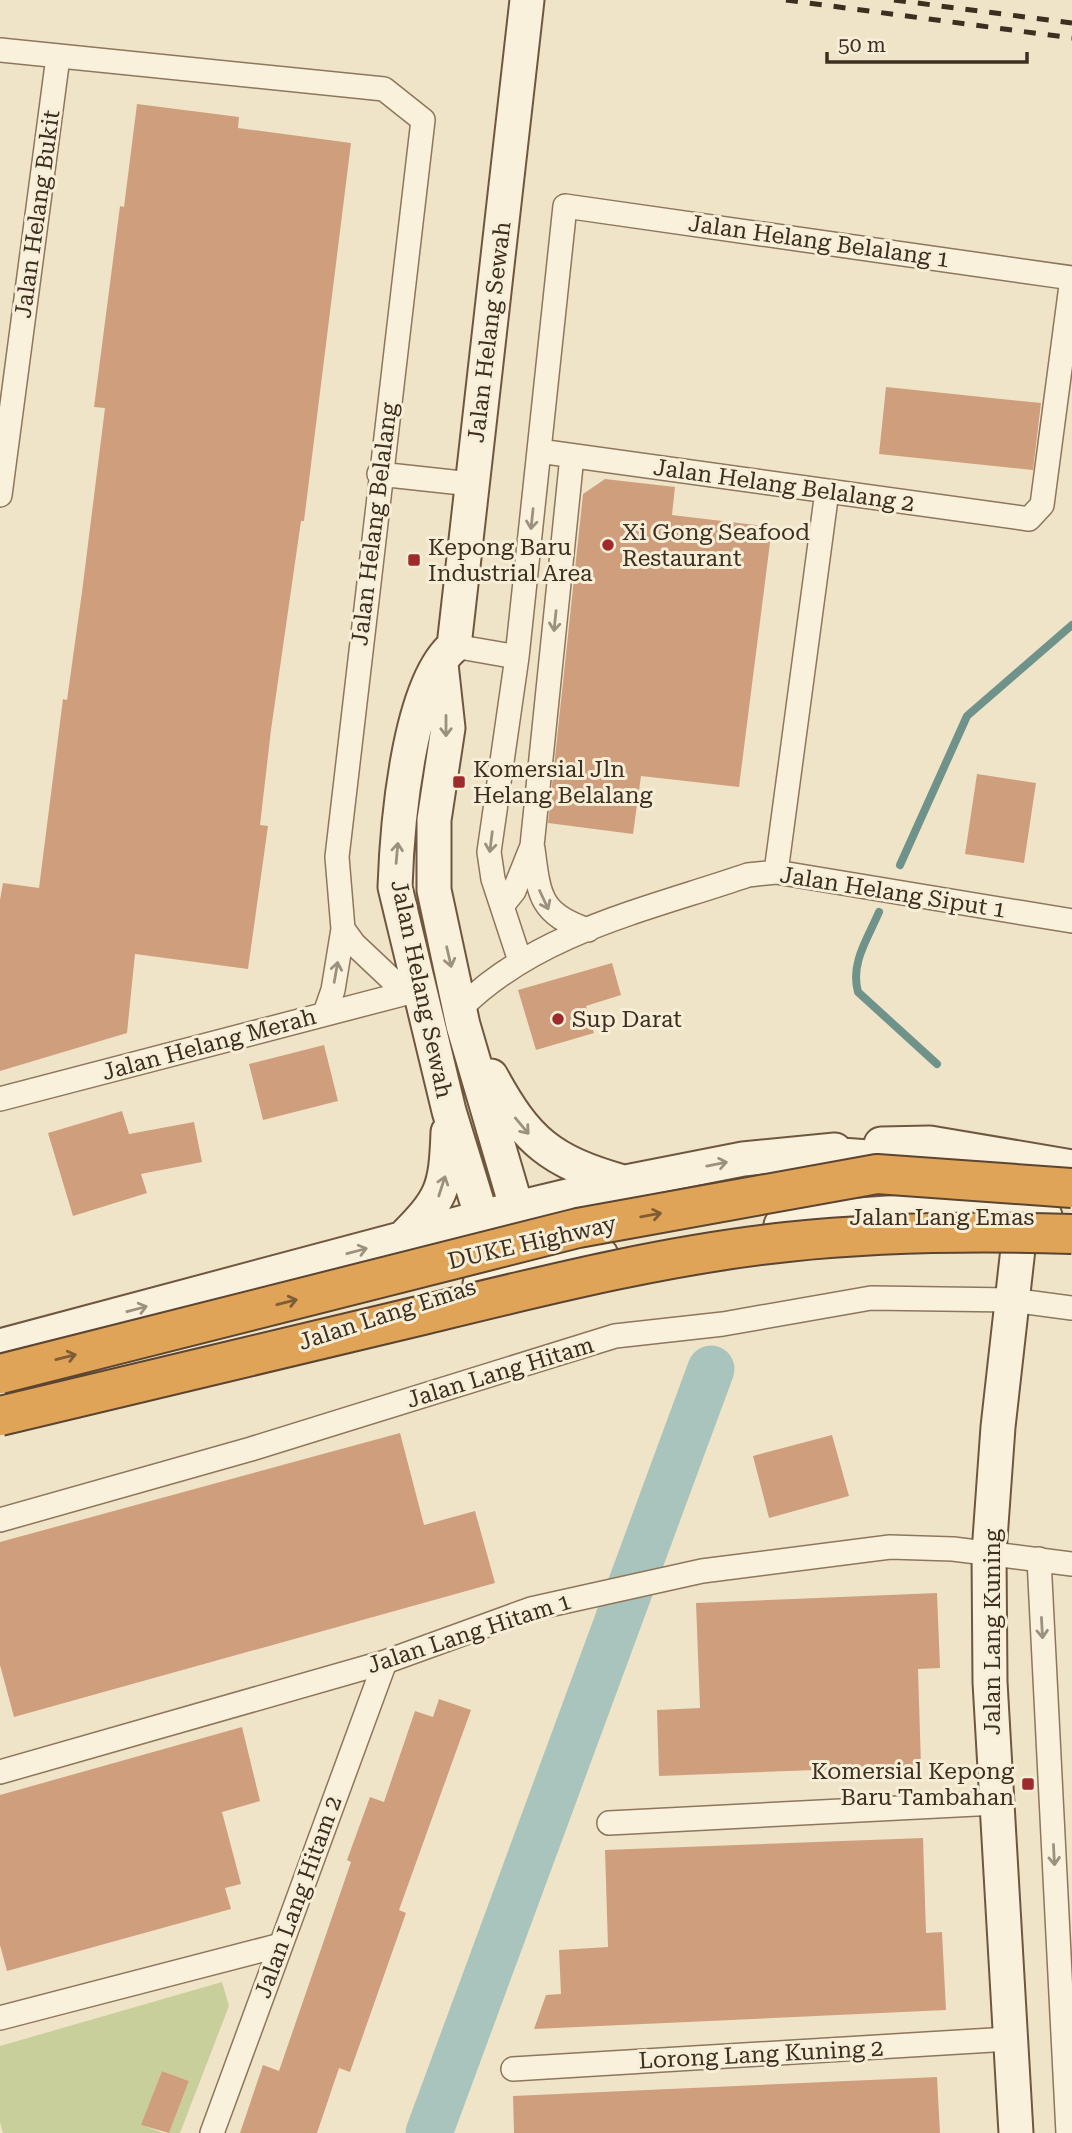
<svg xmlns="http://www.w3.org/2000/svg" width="1072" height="2133" viewBox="0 0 1072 2133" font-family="'Roboto Serif',serif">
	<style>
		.green { fill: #c9cf9b }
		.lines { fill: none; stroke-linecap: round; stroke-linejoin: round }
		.stream { stroke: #6f938a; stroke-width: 8 }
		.river { stroke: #a9c4bc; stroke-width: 47 }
		.building { fill: #cf9f7d }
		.street-casing { stroke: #8d765c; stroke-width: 26 }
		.secondary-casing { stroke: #6f573f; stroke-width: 37 }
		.street { stroke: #faf1dc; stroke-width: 23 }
		.secondary { stroke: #faf1dc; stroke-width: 33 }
		.rail { stroke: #3d2e20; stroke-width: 5; stroke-dasharray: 12 12; stroke-linecap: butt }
		.highway-bridge-casing { stroke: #5b4430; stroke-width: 42; stroke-linecap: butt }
		.highway-bridge { stroke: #e0a458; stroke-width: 38 }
		.oneway { stroke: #9c907e }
		.oneway2 { stroke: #7e5d36 }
		.poi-dot { fill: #9e2a2b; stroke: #f7eed8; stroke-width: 2.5 }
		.labels { text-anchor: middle; stroke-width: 6; stroke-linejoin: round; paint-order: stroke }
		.street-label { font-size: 23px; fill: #3d2e20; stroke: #f7eed8 }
		.poi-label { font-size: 23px; fill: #3d2e20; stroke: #f7eed8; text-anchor: start }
	</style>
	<rect width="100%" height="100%" fill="#f0e4c8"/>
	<path class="green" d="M222,1982L229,2006L180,2133H169L189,2081L162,2071L142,2125L163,2133H3L0,2122V2046Z"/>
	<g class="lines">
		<path class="stream" d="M900,865L967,716L1072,625
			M879,912C868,938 850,963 858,992L937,1064"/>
		<path class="river" d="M429,2133L711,1369"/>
	</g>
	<path class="building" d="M137,104L239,117L238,128L351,143L304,521H301L271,730L260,825L268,826L248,969L135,954L127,1033L0,1071V900L3,883L39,888L63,699L67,700L82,592L105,408L94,407L120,206L124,207Z
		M886,387L1041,403L1033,470L879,454Z
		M605,479L675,487L672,515L772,527L739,787L641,776L633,834L548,823L583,494Z
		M977,774L1036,783L1024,863L965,854Z
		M612,963L621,995L586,1006L594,1033L536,1050L518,990Z
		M324,1045L338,1101L263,1120L249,1064Z
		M122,1111L129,1134L194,1122L202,1162L141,1174L147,1193L73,1216L48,1133Z
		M400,1433L424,1525L475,1511L495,1583L14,1717L0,1665V1542Z
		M832,1435L849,1496L769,1518L753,1456Z
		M937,1593L940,1668L918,1669L921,1766L659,1776L657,1710L700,1708L696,1603Z
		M439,1699L471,1710L399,1910L406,1913L350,2072L339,2068L317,2133H240L263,2065L279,2071L351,1862L347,1860L370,1797L384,1802L415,1711L433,1717Z
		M242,1727L260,1801L222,1812L241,1884L225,1888L231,1909L7,1971L0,1945V1795Z
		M923,1838L926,1933L942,1932L946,2010L534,2029L546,1995L561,1994L559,1950L608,1947L605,1850Z
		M162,2071L189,2081L169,2133L141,2125Z
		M937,2077L940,2133H514L513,2096Z"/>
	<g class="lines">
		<defs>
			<path id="street" d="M0,50L384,89L423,120L337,857L343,929L333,990L325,1013
				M539,451L1029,519L1042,505L1072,278
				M379,474L471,484
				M0,495L58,57
				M454,646L517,657
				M533,849C539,896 540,914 588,930
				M776,872L827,491
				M502,906L514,891L532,846L572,456
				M343,929L354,944L405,992
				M520,961L493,879L489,852L517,657L565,206L1072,278
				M461,1008C537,932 649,909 748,875L776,872L1072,921
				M0,1099L418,990
				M0,1520L251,1449L615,1336L723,1324L871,1298L1012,1300L1072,1308
				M1039,1559L1068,2133
				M0,1772L385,1662L531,1609L702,1571L890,1547L953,1549L1072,1564
				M609,1823L996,1803
				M0,2018L281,1945
				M513,2069L1009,2039
				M212,2133L385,1662"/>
			<path id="secondary" d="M441,664L448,728L434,820V890L463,1025L523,1230
				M491,1076C527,1142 550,1161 623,1182
				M881,1144L930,1143L1072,1167
				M814,1153L909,1160
				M997,1172L1014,1179L1022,1213L998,1427L989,1553L990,1682L1016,2133
				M781,1225C868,1211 958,1207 1045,1216
				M401,1240C442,1199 446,1190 448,1132
				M500,1277L449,1111L395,887C397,828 408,684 454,646L527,0
				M480,1284L535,1267L601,1255
				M0,1346L517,1208L626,1182L743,1159L835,1150"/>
		</defs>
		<use href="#street" class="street-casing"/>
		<use href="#secondary" class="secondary-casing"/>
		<use href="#street" class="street"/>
		<use href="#secondary" class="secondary"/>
		<path class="rail" d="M786,0L1072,38
			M894,0L1072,23"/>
		<defs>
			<path id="highway-bridge" d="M0,1374L578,1228L877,1174L1072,1188
				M0,1416C142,1382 285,1348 427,1314C546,1285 665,1255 787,1242C882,1232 977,1231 1072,1234"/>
		</defs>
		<use href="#highway-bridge" class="highway-bridge-casing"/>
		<use href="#highway-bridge" class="highway-bridge"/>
	</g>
	<defs><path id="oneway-shaft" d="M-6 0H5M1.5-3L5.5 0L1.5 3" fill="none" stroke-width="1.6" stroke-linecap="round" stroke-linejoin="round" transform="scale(1.75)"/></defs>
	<g class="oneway">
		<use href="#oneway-shaft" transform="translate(532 519) rotate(96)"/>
		<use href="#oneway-shaft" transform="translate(555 621) rotate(96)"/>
		<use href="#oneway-shaft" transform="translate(446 726) rotate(90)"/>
		<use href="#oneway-shaft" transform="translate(491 842) rotate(97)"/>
		<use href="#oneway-shaft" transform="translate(397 853) rotate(-85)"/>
		<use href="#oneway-shaft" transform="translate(544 900) rotate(65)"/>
		<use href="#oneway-shaft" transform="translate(449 957) rotate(77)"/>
		<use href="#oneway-shaft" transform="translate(336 972) rotate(-80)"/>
		<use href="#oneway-shaft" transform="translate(522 1126) rotate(50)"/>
		<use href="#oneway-shaft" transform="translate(717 1164) rotate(-11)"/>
		<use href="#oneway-shaft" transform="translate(442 1186) rotate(-72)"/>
		<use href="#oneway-shaft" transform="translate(357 1251) rotate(-15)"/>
		<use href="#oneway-shaft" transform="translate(137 1309) rotate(-15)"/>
		<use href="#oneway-shaft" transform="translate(1042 1628) rotate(87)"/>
		<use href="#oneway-shaft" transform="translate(1054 1855) rotate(87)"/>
	</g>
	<g class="oneway2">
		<use href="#oneway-shaft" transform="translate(651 1215) rotate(-10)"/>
		<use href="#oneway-shaft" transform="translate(287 1302) rotate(-14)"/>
		<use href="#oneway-shaft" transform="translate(66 1357) rotate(-14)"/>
	</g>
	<g class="poi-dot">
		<circle cx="608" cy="545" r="7"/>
		<rect x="407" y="553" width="14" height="14" rx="3.5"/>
		<rect x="452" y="775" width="14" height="14" rx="3.5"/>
		<circle cx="558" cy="1019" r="7"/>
		<rect x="1021" y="1777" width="14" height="14" rx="3.5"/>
	</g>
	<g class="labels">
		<g class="street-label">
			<text transform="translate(37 214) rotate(-82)" y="8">Jalan Helang Bukit</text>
			<text transform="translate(819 241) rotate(8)" y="8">Jalan Helang Belalang 1</text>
			<text transform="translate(489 332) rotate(-83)" y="8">Jalan Helang Sewah</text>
			<text transform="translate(784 485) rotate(8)" y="8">Jalan Helang Belalang 2</text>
			<text transform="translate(374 524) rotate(-83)" y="8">Jalan Helang Belalang</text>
			<text transform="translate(893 892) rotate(9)" y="8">Jalan Helang Siput 1</text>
			<text transform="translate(422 989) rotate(78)" y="8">Jalan Helang Sewah</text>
			<text transform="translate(209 1044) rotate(-15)" y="8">Jalan Helang Merah</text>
			<text x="942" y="1225">Jalan Lang Emas</text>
			<text transform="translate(532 1242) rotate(-13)" y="8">DUKE Highway</text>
			<text transform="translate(387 1314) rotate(-18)" y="8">Jalan Lang Emas</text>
			<text transform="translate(500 1372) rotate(-17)" y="8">Jalan Lang Hitam</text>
			<text transform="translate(992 1632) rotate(-90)" y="8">Jalan Lang Kuning</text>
			<text transform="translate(469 1633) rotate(-18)" y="8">Jalan Lang Hitam 1</text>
			<text transform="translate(298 1897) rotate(-70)" y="8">Jalan Lang Hitam 2</text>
			<text transform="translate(761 2054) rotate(-3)" y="8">Lorong Lang Kuning 2</text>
		</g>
		<g class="poi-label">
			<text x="622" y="540">Xi Gong Seafood<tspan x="622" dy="26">Restaurant</tspan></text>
			<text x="428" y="555">Kepong Baru<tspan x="428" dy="26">Industrial Area</tspan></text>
			<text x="473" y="777">Komersial Jln<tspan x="473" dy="26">Helang Belalang</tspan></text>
			<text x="572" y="1027">Sup Darat</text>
			<text x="1014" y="1779" text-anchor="end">Komersial Kepong<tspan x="1014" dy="26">Baru Tambahan</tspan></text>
		</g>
	</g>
	<path d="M827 52v10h200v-10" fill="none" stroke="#3d2e20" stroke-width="3.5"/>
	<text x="838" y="52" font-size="21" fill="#3d2e20" stroke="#f7eed8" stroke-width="5" paint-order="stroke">50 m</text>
</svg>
